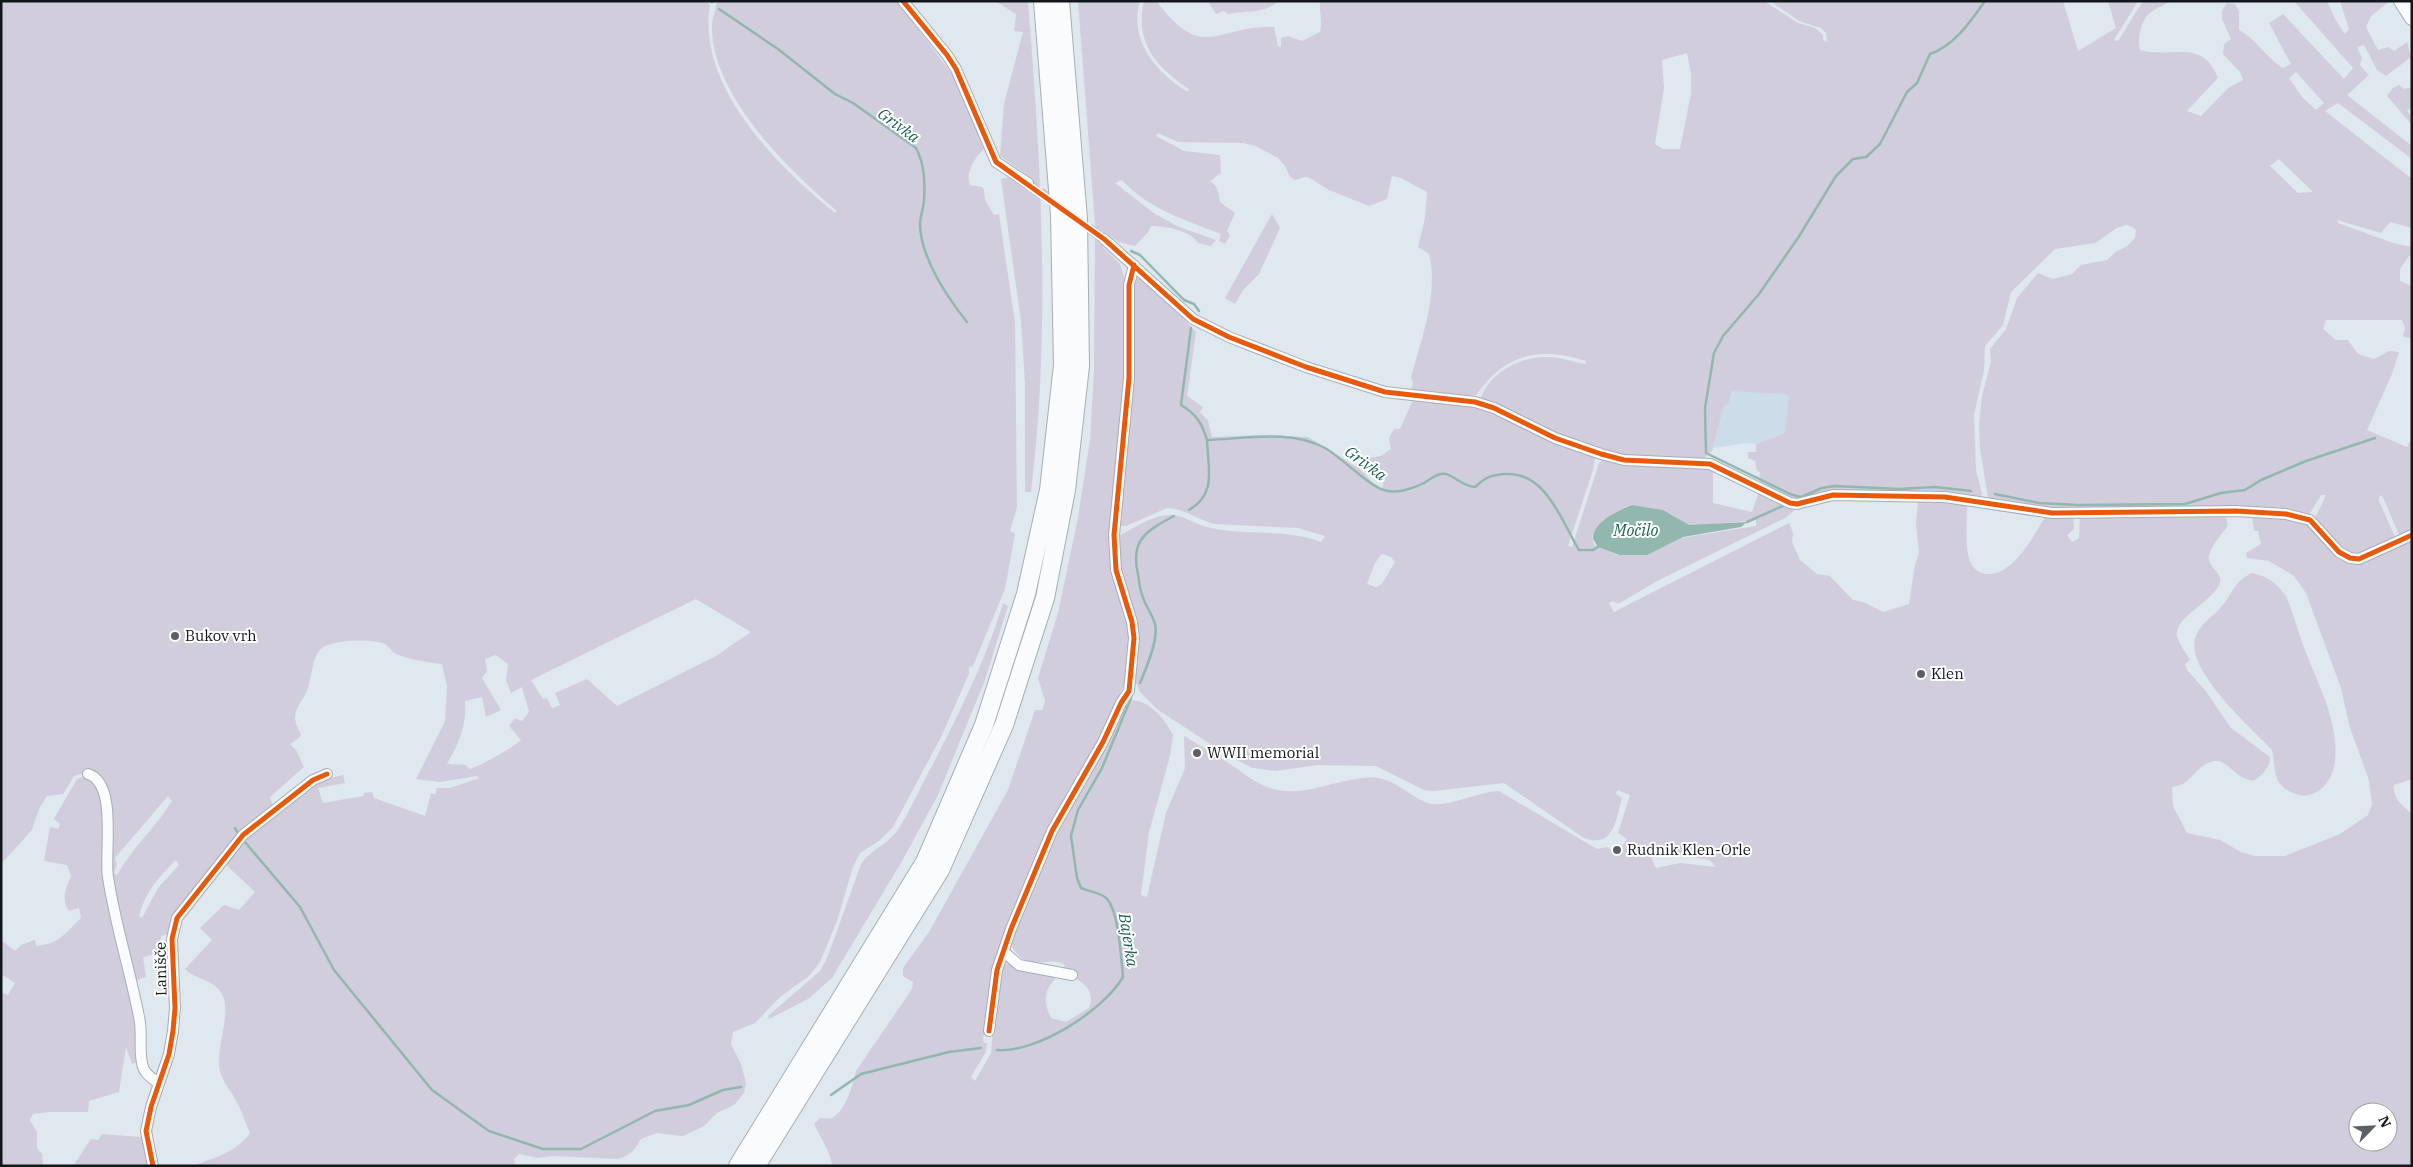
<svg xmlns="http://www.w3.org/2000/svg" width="2413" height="1167" viewBox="0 0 2413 1167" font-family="'IBM Plex Serif',serif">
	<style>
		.built { fill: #ccdce8 }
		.green { fill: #d1cddd; fill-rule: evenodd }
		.water { fill: #91b7af }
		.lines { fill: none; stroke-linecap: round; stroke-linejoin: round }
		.stream { stroke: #91b7af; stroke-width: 2.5 }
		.street-tunnel { stroke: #c0c8cf; stroke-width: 10; stroke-dasharray: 10 5; stroke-linecap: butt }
		.street-casing { stroke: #a7aeb4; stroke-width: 12 }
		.secondary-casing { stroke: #a7aeb4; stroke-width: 16 }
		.highway-casing { stroke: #a7aeb4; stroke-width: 20 }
		.street { stroke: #fafbfd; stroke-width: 10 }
		.secondary { stroke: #fafbfd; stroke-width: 14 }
		.highway { stroke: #fafbfd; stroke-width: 18 }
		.cycleway-casing { stroke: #fff; stroke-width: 8 }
		.cycleway { stroke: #e8590c; stroke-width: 5 }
		.poi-dot { fill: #5a6065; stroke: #fff; stroke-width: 2 }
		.labels { text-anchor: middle; stroke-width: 4; stroke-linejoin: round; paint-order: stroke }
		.poi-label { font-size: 15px; fill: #12171b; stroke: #fff; text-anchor: start }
		.street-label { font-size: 15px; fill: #12171b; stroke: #fff }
		.water-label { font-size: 16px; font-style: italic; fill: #1e6152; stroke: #fff }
	</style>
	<rect width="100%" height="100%" fill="#dfe7ef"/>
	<path class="built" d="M1795,386L1785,433L1756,444L1747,443L1713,448L1724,406L1729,403L1733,389Z"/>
	<path class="green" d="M1,1H706L710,5C696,86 778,167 835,213L837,211C788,170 709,92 712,24C713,16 716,9 717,1H897L957,81L984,149C975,157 965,173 970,185L982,187L984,190L985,200L994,215L999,214L1015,323L1017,507L1010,531L1015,534L1005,589L973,666L969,667V674L941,737L893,827L880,840L860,853L853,867L837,921L820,962L809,976L780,997L755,1023L733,1032L731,1044L741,1064L746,1083L744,1093L734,1105L717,1113L704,1126L683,1136L657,1133L641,1139C635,1150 630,1156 617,1159L553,1156L538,1158L519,1154L514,1159L515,1166H193C215,1157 236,1153 250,1133C245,1122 241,1108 234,1097C226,1084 218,1076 219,1059C219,1042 231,1010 222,994C213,978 197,981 185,969L212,940L200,928L224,905L239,910L255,892L223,862L243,838L314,782L343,775L345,783L318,788L323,803L363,796L364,793L372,792L374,798L425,816L431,793L435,795L437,788H450L479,778L477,776L440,782L416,779L445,721L447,686L442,664C428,662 409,660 396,654C392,652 389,646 385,644C371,638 327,639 319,651C311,663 312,676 308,688C301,707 287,711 301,734L299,738L290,744L296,750L304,767L270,797L273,806L244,831L171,933L161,936L160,953L143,957L146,977L134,981L113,893L111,824L92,771L74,776L63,794L47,796L39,809L32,830L1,864ZM696,599L751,632L716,656L617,706L587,679L555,693L560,705L552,708L547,698L543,699L531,680ZM496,655L508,664L506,680L511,693L522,687L529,712L522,721L515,718L509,726L521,740C512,748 481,766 469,769L466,765L447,764C459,742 467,726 465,701L482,697L486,717L501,710L482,678L487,671L485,659ZM168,796L172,801C156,827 132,848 117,875L114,873L117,864L115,858ZM176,860L179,865L158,888L142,918L139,916C145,892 159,877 176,860Z
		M995,1H1028C1041,165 1051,328 1031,492H1025V383L1021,321L1001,179L1009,177L1023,187L1029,176L1000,156L1004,104L1023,32L1014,31L1016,14Z
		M1078,1H1140C1128,40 1157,74 1188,92L1189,89C1157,68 1134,42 1144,1H1156C1205,64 1214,25 1274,27L1278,46L1281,47V38L1288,36L1302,41L1320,32C1323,21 1319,12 1320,1H1764L1798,23L1815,28L1823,35V40L1827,42L1826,33L1821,28L1799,21L1770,1H2063L2078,51L2116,28L2108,1H2138L2114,40L2118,41L2143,1H2171C2165,5 2156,8 2150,13C2141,20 2137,39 2140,50C2172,59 2202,37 2218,78L2187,111L2201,116L2228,88L2243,80L2240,72L2223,54L2224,44L2231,39L2222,19V10L2227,3L2235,4L2239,11V30C2256,39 2266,58 2283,68L2291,64L2269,23L2283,14L2344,79L2353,68L2294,1H2327L2335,19L2345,34L2349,29L2340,1H2390L2371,16L2366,27L2378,50L2388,47L2394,51L2407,42L2411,57L2386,76L2377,70L2364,45L2357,47L2362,58L2360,65L2369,75L2347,95L2412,146V159L2338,103L2325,111L2412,179V228L2390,222L2381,233L2337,220L2338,223L2393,243L2412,247V256H2409L2400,269V281L2412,286V338L2403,337L2405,328L2402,320H2326L2323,329L2336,340H2348L2358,354L2374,359L2389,351L2399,352L2392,374L2367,430L2407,447L2412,438V531L2400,537L2382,495L2379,497V501L2396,539C2347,565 2350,559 2314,520L2326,495H2321L2309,515L2291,509L2273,507L2057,510L1990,501L1988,497L1980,449L1979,424L1982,396L1991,362L1990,349L2006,329L2017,298L2038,273L2053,279L2072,274L2081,265L2107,260L2117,251L2126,247L2135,238L2136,230L2133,227L2126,225L2117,228L2095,243L2055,249L2011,292L2003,325L1985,346L1984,370L1974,415L1976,470L1982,494L1980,498L1946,493L1921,495L1832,491L1801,501L1789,499L1759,484L1760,472L1757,471L1755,461L1748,458V452H1756V444L1785,433L1789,396L1784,394L1732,391L1729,403L1724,406L1712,451L1702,460C1678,459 1653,461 1629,457C1576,450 1528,423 1481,398C1489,373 1521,356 1547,357C1560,357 1573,362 1586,364V361C1539,346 1505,354 1476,395L1446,396L1411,392L1413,382L1411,378C1421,340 1439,293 1429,254L1418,247L1425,218L1427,192L1401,178L1392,176L1387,199L1369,206L1329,190L1310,178L1305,177L1295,180L1290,177L1285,166L1278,158L1255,146L1244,143L1178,142L1158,133L1156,136L1184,151L1220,155L1221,173L1210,181C1218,185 1219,194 1220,202L1235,213L1227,231L1230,235L1225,244L1219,241L1221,234C1187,221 1147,208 1122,180L1115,183L1155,214L1179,227L1216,240L1211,246L1198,243C1190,230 1165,226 1151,226L1148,232L1135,246L1119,242L1107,234L1098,242L1120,264L1124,276L1123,400L1110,542L1112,573L1128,626L1131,645L1128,668L1124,684L1103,733L1040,850L1002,949L995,966L991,969V990L987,1003L992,1008L983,1038L984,1043H987L986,1052L971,1077L975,1081L991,1053L996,988L1001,966L1010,962L1031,969L1046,970L1055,979C1044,991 1043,1002 1051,1018L1066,1022L1089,1008C1097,986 1077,978 1060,972L1065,965C1047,954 1031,976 1012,947V936L1044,853L1104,747L1123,702C1144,694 1164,717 1173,735L1170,756L1149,832L1141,895L1147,897L1166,813L1185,768L1184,736C1199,745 1213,753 1227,762C1255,781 1269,796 1306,790C1325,787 1360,775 1378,778C1397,781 1411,797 1428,803C1445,809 1480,791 1499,791L1597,849L1608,847L1616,855L1627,839L1618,833L1630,795L1617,790L1616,794L1622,798C1616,819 1614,849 1584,838L1504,783L1434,791L1424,790L1376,766L1317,765L1276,771L1253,768L1229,756L1158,710L1140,692L1135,680L1138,632L1119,572L1118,536C1133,529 1151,516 1167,515C1181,513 1197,526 1211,528C1248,536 1284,528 1321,542L1325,536L1298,528L1215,524C1198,520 1183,508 1167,508L1126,526H1118L1131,385L1132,287L1134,281L1138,278L1144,279L1196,332L1187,396L1203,407L1200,412L1208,421L1212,437L1261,435L1308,437L1360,469L1373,483L1382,489C1387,472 1377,471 1366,462L1368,458L1381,456L1391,449L1389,438L1394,429H1400L1412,402L1426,399L1460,403L1487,409L1565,446L1595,457L1593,470L1568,546L1572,547L1599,463L1604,459L1626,463L1709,467L1713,471V503L1752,512L1759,492L1796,509L1785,518L1659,580L1618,604L1613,601L1609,603L1614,612L1789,523L1793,533L1792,542L1800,560L1817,574L1830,576L1853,600L1863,602L1883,612L1909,604L1915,565L1919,553L1916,524L1918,501L1942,500L1967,505C1967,520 1964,550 1971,563C1974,570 1980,573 1986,574C2013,576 2033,537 2045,517L2073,516L2074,529L2067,535L2072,542L2079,538L2080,516L2203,513C2212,514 2231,512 2227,527C2221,535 2211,546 2209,556C2207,567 2223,572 2220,583C2214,601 2174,617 2177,636C2179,644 2186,653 2190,660L2185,664L2187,670L2205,690L2231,728L2270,757C2271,766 2261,777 2253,781C2250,780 2245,779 2242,777C2233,773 2226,760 2215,761C2196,763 2192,786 2172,787L2173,806L2187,833L2220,840L2241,852L2255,856H2285L2340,834L2368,815L2372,804L2369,780L2350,728L2341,688L2306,593L2294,576L2269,561L2247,558L2246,553L2261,544L2258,531H2254L2252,515C2270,516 2295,514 2310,525C2330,540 2337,566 2367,562L2412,538V779L2394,785C2392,798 2403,806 2412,814V1166H833L828,1151L814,1124L820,1118C824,1118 829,1119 832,1118C846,1111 853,1084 856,1071L912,989L913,982L903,976V968L929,932L1008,790L1035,710H1042L1045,701L1038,678L1058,613L1078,518L1090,440L1094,371L1095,224ZM1687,53L1691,73V94L1680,149H1663L1655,144L1664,88L1662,60ZM2296,72L2324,103L2316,110L2302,97L2289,78ZM2279,159L2312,191V192L2298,193L2270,166ZM1631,505L1658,509L1671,514L1687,525H1703L1756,520V526L1681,538L1646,555H1617L1594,545L1592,536C1601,520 1614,511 1631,505ZM1382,554L1391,557L1395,562L1382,584L1376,587L1367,584L1375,563ZM1671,854L1710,860L1716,867L1680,863L1656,868L1651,857ZM2358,1112H2388V1142H2358Z
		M1208,1H1279C1263,14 1247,10 1228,14L1224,11L1216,14Z
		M2399,85L2404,89L2412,87V107L2407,111L2412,117V125L2387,96L2393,88Z
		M1272,214L1280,228L1259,274L1244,289L1235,304L1225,298Z
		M2252,573C2268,577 2276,582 2286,596C2292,610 2296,624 2301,639C2314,678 2339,717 2335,760C2333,788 2307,808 2282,786C2273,778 2275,761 2272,750C2252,729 2186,671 2195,639C2199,624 2213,617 2222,606C2234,592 2234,581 2252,573Z
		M1003,603L1008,606L985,680L938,795L901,863L832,978L808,999L769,1019L768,1016L820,971L828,956L861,864C870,850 887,845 897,831C911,810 921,786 933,764C959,714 987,657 1003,603Z
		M83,777H90L101,792L106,860L134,1005L139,1062L132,1064L126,1047L119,1092L89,1101L88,1112H51L33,1114L30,1120L37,1132V1148L42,1154L43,1166H1V992L8,995L15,983L1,974V940L15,951L21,945L35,940L36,946C60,944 65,933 81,918L79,908L69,911C61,900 66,887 71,876L67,865L44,861L50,827L58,829L60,824L54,819L77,779Z
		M102,1134L141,1137L145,1142L151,1166H73L91,1139L98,1140Z"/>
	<path class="water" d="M1632,505L1663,510L1689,525L1747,522L1741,527L1683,537L1647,555H1619L1598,547L1593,539C1593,522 1618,510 1632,505Z"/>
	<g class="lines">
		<path class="stream" d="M711,1L712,2
			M719,9L778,49L835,94L853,103L916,148C925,165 925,184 924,202C923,209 920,217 920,225C921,258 947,297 967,322
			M1131,251L1140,255L1184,300L1194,304L1199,311
			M1191,328L1181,405C1196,414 1202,423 1207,440C1244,439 1291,429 1325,448C1340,456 1370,487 1384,490C1396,494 1413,489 1424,483C1429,480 1435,475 1441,474C1452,472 1460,486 1475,487C1486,477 1491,475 1505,474C1546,471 1562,522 1579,550H1593L1598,547
			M1971,491L1935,487L1899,489L1835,486L1822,488L1801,497L1790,494L1706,453L1705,408L1714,353L1723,336L1759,294L1798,238L1836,176L1853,159L1866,157L1880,144L1907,92L1917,83L1930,54C1955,45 1970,22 1985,1
			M1995,494L2039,503L2078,505L2185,504L2221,493L2245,490L2261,480L2306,461L2375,438
			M1189,510C1217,494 1208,468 1207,440
			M1747,522L1785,505
			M1140,683C1146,669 1159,639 1155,624C1153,616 1147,608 1144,600C1140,592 1139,582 1138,574C1130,540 1146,531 1174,516
			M235,828L238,833
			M244,841L300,907L334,970L432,1090L489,1131L543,1149H581L655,1111L689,1105L723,1090L741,1087
			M997,1050C1037,1053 1103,1011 1123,977C1121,958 1119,910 1106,898C1101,893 1088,891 1081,888L1077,878L1071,836L1078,810L1102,768L1131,698
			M831,1095L861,1074L949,1052L981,1048"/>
		<path class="street-tunnel" d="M1028,183L1061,208
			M1077,219L1104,239"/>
		<defs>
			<path id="street" d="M903,1L947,55L956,69L996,162L1028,183
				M1104,239L1193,319L1229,337L1306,367L1385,392L1475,402L1494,408L1555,438L1601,454L1624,460L1710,464L1790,503L1797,504L1833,495L1945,497L2052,513L2236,511L2286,514L2310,520L2339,552L2350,558L2359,559L2412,535
				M88,774C118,783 104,854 108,877C115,924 130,970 139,1017C143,1033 138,1051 143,1067C145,1074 152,1078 158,1083
				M1004,952L1019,965L1072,975
				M989,1031L997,970L1011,929L1052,831L1103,742L1121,703L1129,691L1134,638L1132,622L1116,570L1114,535L1129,378V285L1134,265
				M153,1166L146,1131L151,1107L169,1054L173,1031L175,1008L172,939L177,918L243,835L313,780L327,774"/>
			<path id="secondary" d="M2401,1L2412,18"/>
			<path id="highway" d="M738,1166L925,862L984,725L1026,594L1049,490L1063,365L1060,215L1043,1
				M756,1166L940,870L1004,725L1045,598L1066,490L1080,366L1078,219L1060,1"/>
		</defs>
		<use href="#street" class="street-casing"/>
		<use href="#secondary" class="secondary-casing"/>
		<use href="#highway" class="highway-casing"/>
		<use href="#street" class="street"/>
		<use href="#secondary" class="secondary"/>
		<use href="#highway" class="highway"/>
		<defs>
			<path id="cycleway" d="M903,1L947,55L956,69L996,162L1104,239L1193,319L1229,337L1306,367L1385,392L1475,402L1494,408L1555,438L1601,454L1624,460L1710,464L1790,503L1797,504L1833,495L1945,497L2052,513L2236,511L2286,514L2310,520L2339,552L2350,558L2359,559L2412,535
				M989,1031L997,970L1011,929L1052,831L1103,742L1121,703L1129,691L1134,638L1132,622L1116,570L1114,535L1129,378V285L1134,265
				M153,1166L146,1131L151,1107L169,1054L173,1031L175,1008L172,939L177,918L243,835L313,780L327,774"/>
		</defs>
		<use href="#cycleway" class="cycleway-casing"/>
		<use href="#cycleway" class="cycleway"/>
	</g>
	<g class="poi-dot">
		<circle cx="175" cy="636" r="5"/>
		<circle cx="1921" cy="674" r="5"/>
		<circle cx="1197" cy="753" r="5"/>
		<circle cx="1617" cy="850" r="5"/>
	</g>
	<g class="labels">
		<g class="poi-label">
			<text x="185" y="641">Bukov vrh</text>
			<text x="1931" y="679">Klen</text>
			<text x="1207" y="758">WWII memorial</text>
			<text x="1627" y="855">Rudnik Klen-Orle</text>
		</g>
		<g class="street-label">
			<text transform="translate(161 969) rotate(-91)" y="5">Lanišče</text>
		</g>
		<g class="water-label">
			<text transform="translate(899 125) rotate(36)" y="6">Grivka</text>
			<text transform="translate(1366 463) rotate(36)" y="6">Grivka</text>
			<text x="1636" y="536">Močilo</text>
			<text transform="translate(1129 940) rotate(81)" y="6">Bajerka</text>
		</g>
	</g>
	<rect width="2413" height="1167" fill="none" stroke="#12171b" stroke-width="5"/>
	<g transform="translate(2373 1127) rotate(66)"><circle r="24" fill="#ffffff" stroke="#a0a2a4"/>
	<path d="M0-4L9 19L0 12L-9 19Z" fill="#5a6065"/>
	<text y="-8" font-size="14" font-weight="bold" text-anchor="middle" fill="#12171b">N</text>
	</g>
</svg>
